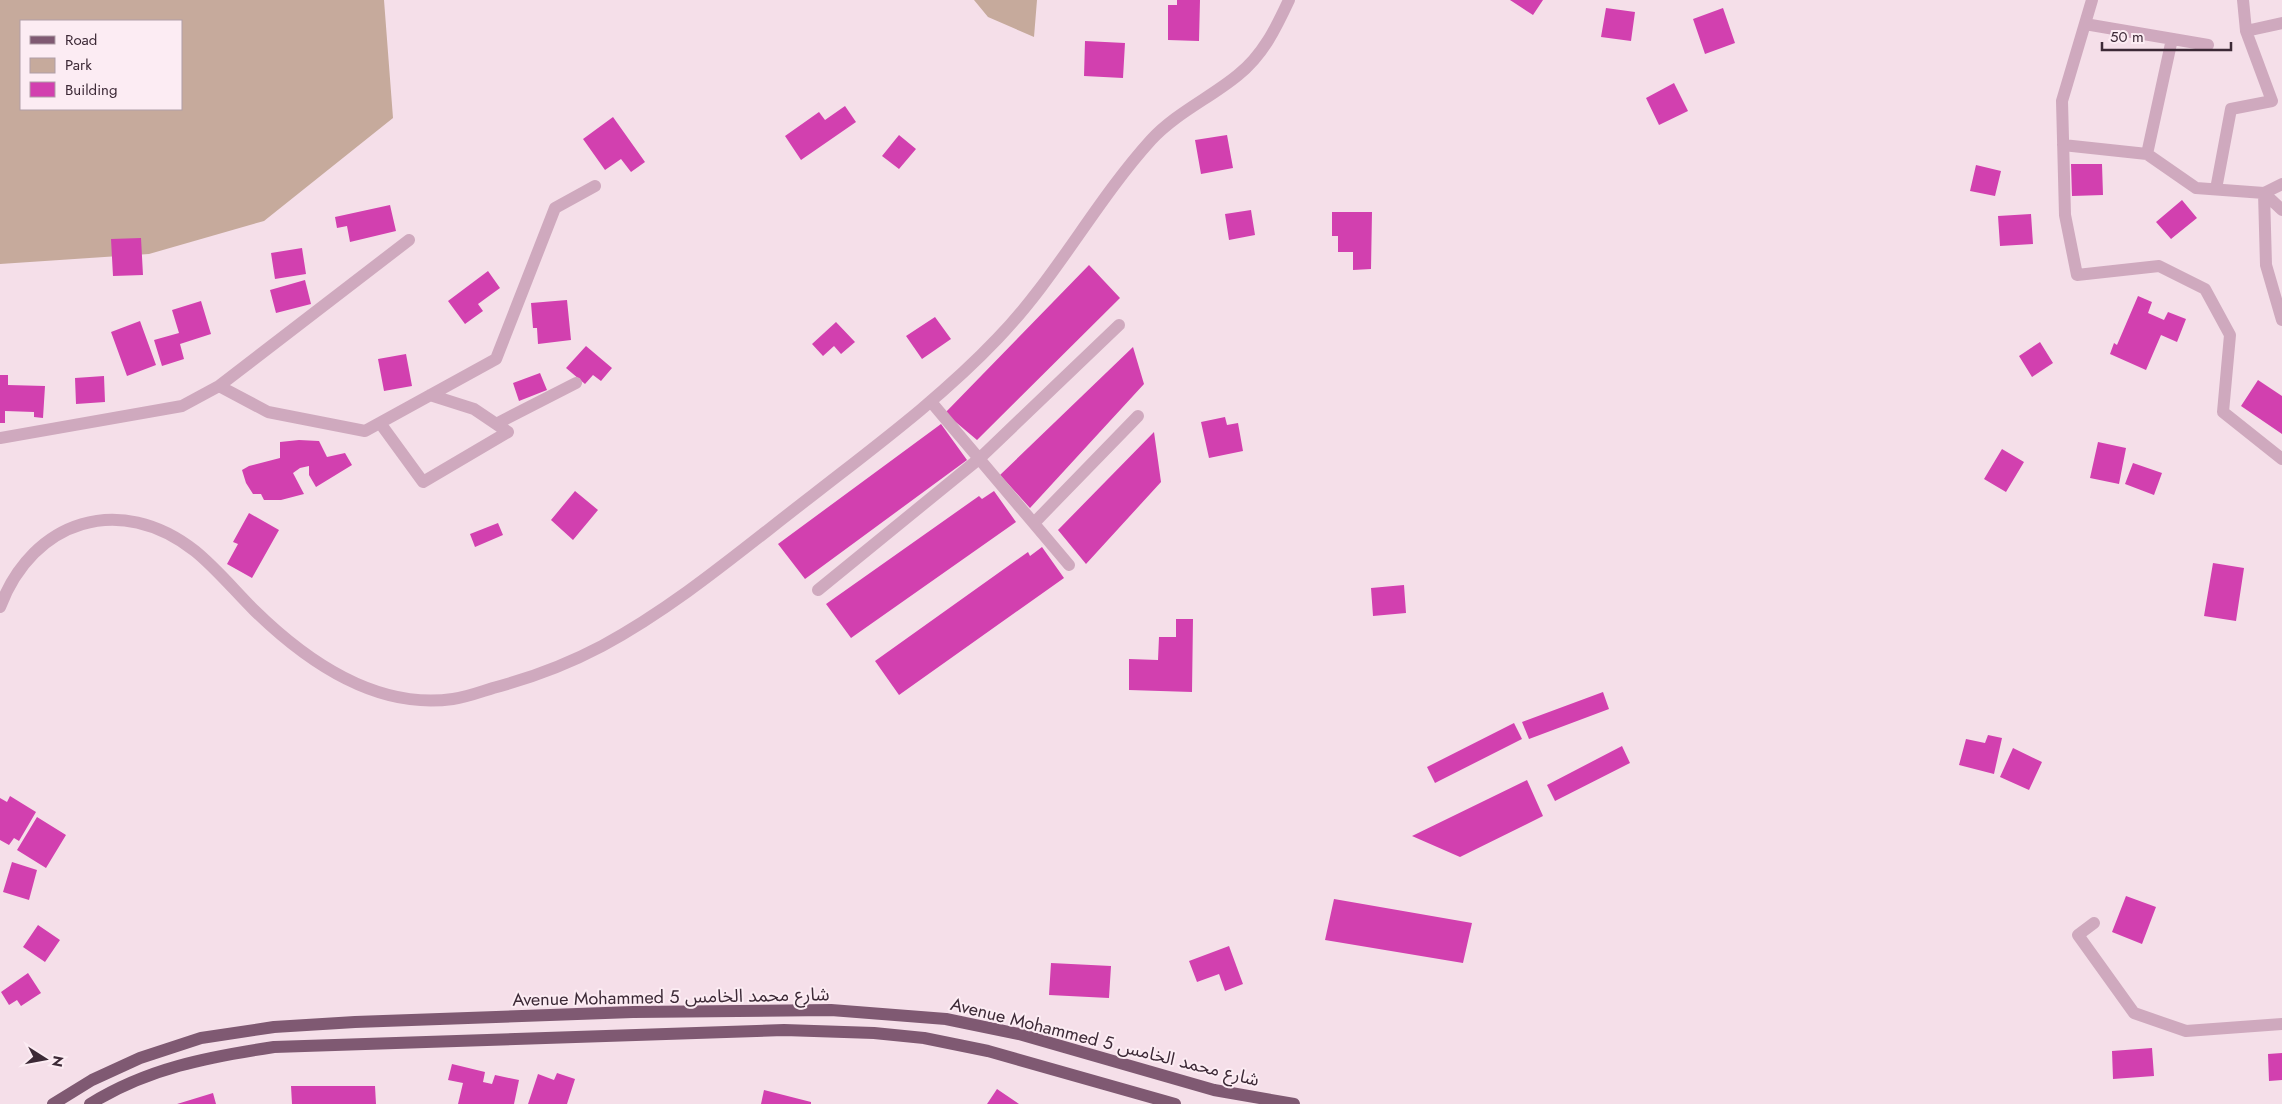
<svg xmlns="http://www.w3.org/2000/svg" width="2282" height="1104" viewBox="0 0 2282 1104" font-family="Jost,'Noto Sans Arabic',sans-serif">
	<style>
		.green { fill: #c6aa9c; fill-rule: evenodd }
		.building { fill: #d240af }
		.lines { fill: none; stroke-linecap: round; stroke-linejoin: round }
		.street { stroke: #cfa9be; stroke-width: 12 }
		.primary { stroke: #7f5972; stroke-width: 12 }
		.labels { text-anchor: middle; stroke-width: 4; stroke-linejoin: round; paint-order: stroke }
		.street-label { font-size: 18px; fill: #3c2936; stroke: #fcecf3 }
	</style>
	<rect width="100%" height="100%" fill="#f5dfe9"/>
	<path class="green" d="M0,0H384L393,118L264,221L149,254L0,264ZM21,21H181V109H21Z
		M974,0H1037L1034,37L988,17Z"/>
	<path class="building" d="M1177,0H1200L1199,41L1168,40V5H1177Z
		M1510,0H1543L1533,15Z
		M1606,8L1635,12L1631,41L1601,37Z
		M1723,8L1735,43L1705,54L1693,19Z
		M1085,41L1125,43L1123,78L1084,76Z
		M1674,83L1688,111L1659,125L1646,98Z
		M845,106L856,122L801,160L785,136L819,112L825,120Z
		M613,117L645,162L631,172L621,159L605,170L583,139Z
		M899,135L916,149L899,169L882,156Z
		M1227,135L1233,168L1201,174L1195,140Z
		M2071,164H2102L2103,195L2072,196Z
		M1976,165L2001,171L1995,196L1970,191Z
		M2182,200L2197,218L2171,239L2156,222Z
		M390,205L396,231L350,242L347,226L337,228L335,217Z
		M1251,210L1255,235L1229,240L1225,214Z
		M1332,212H1372L1371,269L1353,270V252H1338V236H1332Z
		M2031,214L2033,244L2000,246L1998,216Z
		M141,238L143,275L113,276L111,239Z
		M302,248L306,274L275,279L271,253Z
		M1089,265L1120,298L977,440L945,413Z
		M488,271L500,288L478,304L483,311L465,324L448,301Z
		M305,280L311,304L276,313L270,290Z
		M2138,296L2152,302L2148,313L2164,320L2168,312L2186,319L2177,342L2161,335L2146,370L2110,354L2114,343L2117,345Z
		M567,300L571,340L538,344L537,328H533L531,303Z
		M201,301L211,334L180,344L184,359L162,366L154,340L179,333L172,310Z
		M935,317L951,339L922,359L906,336Z
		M140,321L156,365L127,376L111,332Z
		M836,322L855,342L841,354L834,346L823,356L812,344Z
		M2040,342L2053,363L2032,377L2019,356Z
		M586,346L612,368L601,381L593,375L585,384L566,368Z
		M1133,347L1144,384L1030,508L1000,475Z
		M406,354L412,386L384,391L378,359Z
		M540,373L547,390L519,401L513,383Z
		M0,375H8V385L45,386L43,418L34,417V412L5,411V423H0Z
		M104,376L105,402L76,404L75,378Z
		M2258,380L2282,396V434L2241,406Z
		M1225,417L1227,425L1238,423L1243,451L1209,458L1201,422Z
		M941,424L967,460L805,579L778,544Z
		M1154,432L1161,482L1086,564L1058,530Z
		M299,440L319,441L327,457L345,453L352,465L316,487L309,475V466L300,468L293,473L304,494L281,500H264L261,494H253L246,483L242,470L249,466L280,458V442Z
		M2098,442L2126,448L2119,484L2090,478Z
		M2002,449L2024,462L2006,492L1984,479Z
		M2133,463L2162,473L2154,495L2125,484Z
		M575,491L598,510L573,540L551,520Z
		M994,491L1016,522L851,638L826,604L979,496L982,499Z
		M249,513L279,530L252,578L227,564L238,544L233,542Z
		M498,523L503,535L475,547L470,534Z
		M1042,547L1064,578L899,695L875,661L1028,552L1030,556Z
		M2213,563L2244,568L2236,621L2204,616Z
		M1404,585L1406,613L1373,616L1371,588Z
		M1176,619H1193L1192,692L1129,690V659L1158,660L1159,637H1176Z
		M1603,692L1609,709L1529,739L1522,722Z
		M1514,723L1522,739L1435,783L1427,767Z
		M1988,735L2002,738L1994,774L1959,765L1966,739L1985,743Z
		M1622,746L1630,763L1555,801L1547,785Z
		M2013,748L2042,762L2029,790L2000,777Z
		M1527,780L1543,816L1460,857L1412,836Z
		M10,796L36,812L19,841L14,838L9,845L0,840V798L7,802Z
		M37,817L66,835L46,868L17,850Z
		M12,862L37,870L29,900L3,892Z
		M2126,896L2156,907L2142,944L2112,932Z
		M1334,899L1472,923L1463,963L1325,940Z
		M38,925L60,940L45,962L23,947Z
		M1229,946L1243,984L1225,991L1219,974L1197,982L1189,961Z
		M1051,963L1111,966L1109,998L1049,995Z
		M28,973L41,993L21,1006L17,1000L9,1005L1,992Z
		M2152,1048L2154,1076L2113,1079L2112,1051Z
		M2282,1053V1080L2269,1081L2268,1054Z
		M452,1064L485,1072L483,1082L492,1084L495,1075L519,1080L514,1104H458L463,1083L448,1080Z
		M557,1073L575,1079L567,1104H528L538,1074L554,1080Z
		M291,1086H375L376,1104H292Z
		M997,1089L1019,1104H987Z
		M764,1090L811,1102V1104H761Z
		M213,1093L216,1104H177Z"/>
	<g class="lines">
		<path class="street" d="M2092,0L2062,101L2065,215L2077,275L2159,266L2205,289L2230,335L2223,412L2282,459
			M2085,24L2208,45
			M2246,31L2282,23
			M2063,145L2147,154L2196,188L2264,193L2282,184
			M2147,154L2172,39
			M2216,189L2231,109L2272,101L2246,31L2243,0
			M2264,193L2266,265L2282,320
			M2264,193L2282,210
			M219,386L268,412L365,431L496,359L555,208L595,186
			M932,403L1069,565
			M380,423L423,482L508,432L474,409L430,395
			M496,424L576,383
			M0,438L182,406L219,386L409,240
			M1034,523L1138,416
			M818,590L980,458L1119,325
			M0,607C33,520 120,492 195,551C216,568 235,591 254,610C306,661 376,710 453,699C467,697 480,692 493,688C531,678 568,664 602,646C678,605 745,547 813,495C877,445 942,397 998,338C1056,278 1095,202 1151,140C1176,113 1210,98 1238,75C1263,55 1276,28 1289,0
			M2094,923L2078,935L2134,1013L2186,1031L2282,1024"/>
		<path class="primary" d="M53,1104L92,1080L140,1058L201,1038L274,1027L355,1022L633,1012L831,1010L946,1019L1019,1034L1214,1090L1294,1104
			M90,1104C148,1068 208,1057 274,1047L784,1030L874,1033L924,1038L988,1051L1175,1104"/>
	</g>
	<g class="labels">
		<g class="street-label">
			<text transform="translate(671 997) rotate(-1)" y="6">Avenue Mohammed 5 شارع محمد الخامس</text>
			<text transform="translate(1105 1042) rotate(14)" y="6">Avenue Mohammed 5 شارع محمد الخامس</text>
		</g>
	</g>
	<rect x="20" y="20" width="162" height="90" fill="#fcecf3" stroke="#af9ea7"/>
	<rect x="30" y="36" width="25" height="8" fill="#7f5972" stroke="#af9ea7"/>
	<text x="65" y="45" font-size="15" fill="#3c2936">Road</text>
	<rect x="30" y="58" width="25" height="15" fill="#c6aa9c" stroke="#af9ea7"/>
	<text x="65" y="70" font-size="15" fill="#3c2936">Park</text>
	<rect x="30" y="82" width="25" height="15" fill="#d240af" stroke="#af9ea7"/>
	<text x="65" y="95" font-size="15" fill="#3c2936">Building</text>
	<g transform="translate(45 1059) rotate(101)" stroke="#fcecf3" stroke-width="4" paint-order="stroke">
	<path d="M0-4L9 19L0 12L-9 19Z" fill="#3c2936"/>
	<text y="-8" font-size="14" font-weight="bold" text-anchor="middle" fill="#3c2936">N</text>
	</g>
	<path d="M2102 42v8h129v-8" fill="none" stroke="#3c2936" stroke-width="2.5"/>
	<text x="2110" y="42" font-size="15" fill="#3c2936" stroke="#fcecf3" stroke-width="4" paint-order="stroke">50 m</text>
</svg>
